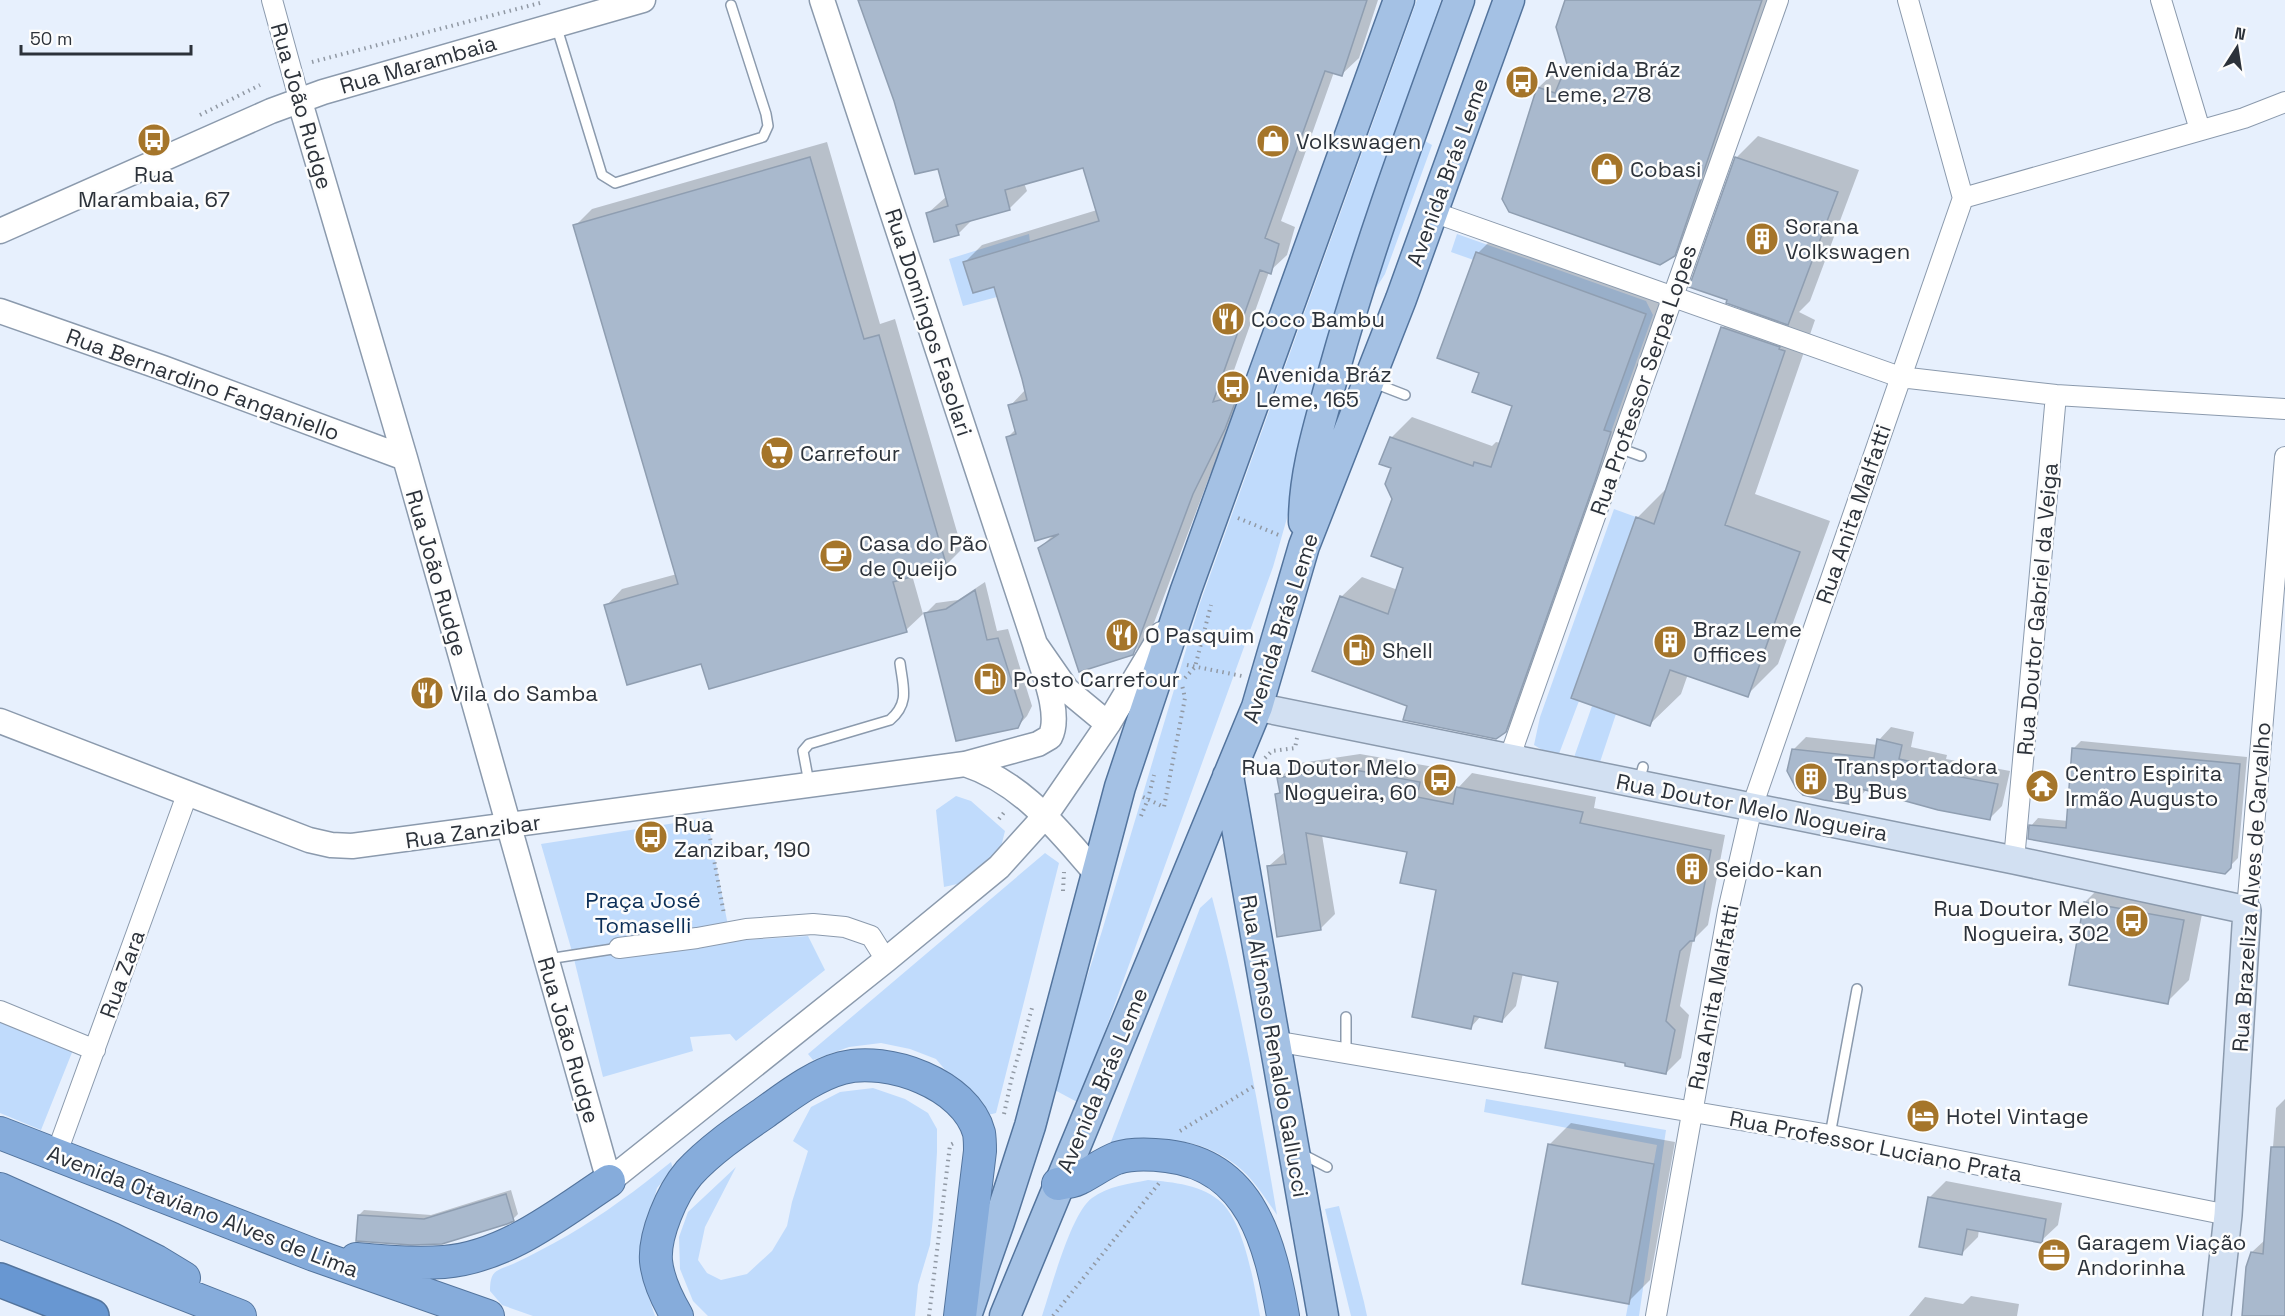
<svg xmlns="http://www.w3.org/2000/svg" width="2285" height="1316" viewBox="0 0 2285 1316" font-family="'Space Grotesk',sans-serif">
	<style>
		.green { fill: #c0dbfc }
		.shadow { fill: #0003 }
		.building { fill: #a9b9cd; stroke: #8f9eb1; stroke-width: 1.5 }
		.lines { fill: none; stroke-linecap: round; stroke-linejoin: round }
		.service-casing { stroke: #8b9aad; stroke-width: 12 }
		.minor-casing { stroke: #8b9aad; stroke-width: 22 }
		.tertiary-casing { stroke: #8b9aad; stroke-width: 27 }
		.secondary-casing { stroke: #8b9aad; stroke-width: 30 }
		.primary-casing { stroke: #53749d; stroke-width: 33 }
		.trunk-casing { stroke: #53749d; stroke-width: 34 }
		.motorway-casing { stroke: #53749d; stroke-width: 36 }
		.path { stroke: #9199a4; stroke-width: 4; stroke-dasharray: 1.5 4.5; stroke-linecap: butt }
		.service { stroke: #fff; stroke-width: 9 }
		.minor { stroke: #fff; stroke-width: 20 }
		.tertiary { stroke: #fff; stroke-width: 24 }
		.secondary { stroke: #d2e0f2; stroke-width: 27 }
		.primary { stroke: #a4c1e4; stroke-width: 30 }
		.trunk { stroke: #86acdb; stroke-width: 32 }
		.motorway { stroke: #6897d2; stroke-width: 33 }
		.labels { text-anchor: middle; stroke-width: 5; stroke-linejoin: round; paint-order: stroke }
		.street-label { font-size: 22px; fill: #2c323a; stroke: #fdfdfd }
		.poi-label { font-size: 22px; fill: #2c323a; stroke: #fdfdfd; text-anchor: start }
		.park-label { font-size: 22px; fill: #0b2e57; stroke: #fdfdfd }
	</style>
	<rect width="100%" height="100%" fill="#e7f0fd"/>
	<path class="green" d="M1417,0H1441L1407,98L1344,318L1418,137L1432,145L1385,274L1353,324L1342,326L1273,567L1079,1103L1051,1088L1102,931L1199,606Z
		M1029,234L1030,242L963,262L973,293L994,287L997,297L963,306L949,259Z
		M1457,234L1646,301L1653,315L1611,432L1604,430L1643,320L1451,252Z
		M1614,509L1636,517L1571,698L1579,701L1557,759L1534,745L1540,717Z
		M1592,706L1616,714L1599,765L1572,763Z
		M956,796L971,801L1005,831L1001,847L966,882L944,887L936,810Z
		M707,818L731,941L808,936L825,970L736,1041L730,1034L690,1037L693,1051L603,1077L573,955L541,844Z
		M1045,853L1059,863L996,1113L984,1116L936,1059L910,1049L881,1043L849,1047L813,1060L808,1054Z
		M1212,897C1240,1002 1259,1108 1277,1215C1265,1198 1253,1178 1236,1165C1196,1134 1156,1138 1109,1147L1200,908Z
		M0,1020L73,1050L41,1130L0,1113Z
		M873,1088L905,1099L928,1113L937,1129V1152L933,1218L930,1245L918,1285L915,1316H708L693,1301L680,1269L679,1237L688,1212L736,1167L705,1227L698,1260L707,1273L721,1280L747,1274L772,1251L787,1226L792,1202L808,1151L793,1141L811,1107L840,1092Z
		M1486,1099L1666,1130L1639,1316H1626L1657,1145L1484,1112Z
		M671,1162L673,1169L657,1188L640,1249L643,1280L655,1316H533L502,1305L490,1291C490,1270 496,1271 513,1264C551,1246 586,1226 620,1201C638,1189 654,1175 671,1162Z
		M1148,1180C1173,1182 1203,1185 1222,1203C1245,1226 1254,1284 1260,1316H1042C1051,1289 1071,1213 1092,1198C1108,1186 1129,1184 1148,1180Z
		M1339,1206L1364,1302L1367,1316H1351L1325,1209Z"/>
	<path class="shadow" d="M860,0H1378L1359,58L1341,75L1334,72L1281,221L1295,227L1287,255L1269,272L1228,387L1254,379L1241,410L1210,475L1149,636L1132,654L1040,548L1054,534L1008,437L1016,429L1010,406L1026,389L995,285L965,262L982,245L1097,210L1084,166L1024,183L1027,191L1010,208L973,219L958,234L928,213L947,196L939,167L895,100Z
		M1567,0H1775L1695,233L1674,255L1538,88L1560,67L1566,69L1568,64Z
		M1758,136L1859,170L1810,301L1799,312L1815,320L1755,494L1830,521L1778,664L1747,695L1688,674L1681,694L1650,724L1637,518L1668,487L1723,327L1743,307L1736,158Z
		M827,142L880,324L895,319L962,549L946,565L912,575L923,614L906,630L702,662L606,606L622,589L677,574L575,226L592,209Z
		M1498,233L1665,293L1526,710L1505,731L1409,705L1341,597L1362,577L1398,590L1405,567L1394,498L1391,438L1412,417L1492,446L1496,442L1501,443L1514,405L1481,372L1478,253Z
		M985,582L997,631L1008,629L1032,706L1027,716L1017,727L926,613L936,603L958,600Z
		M1891,727L1914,732L1911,747L1947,755L1946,759L2010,771L2002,806L1990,818L1867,789L1854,803L1793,750L1806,737L1878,745L1879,740Z
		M2081,741L2247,757L2238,858L2224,872L2031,826L2038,818L2068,821L2073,749Z
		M1360,754L1434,767L1431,782L1458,788L1472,773L1596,797L1594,808L1725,835L1708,925L1693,940L1680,1006L1689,1015L1681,1058L1666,1073L1627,1062L1560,981L1523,973L1516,1006L1502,1021L1481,1016L1471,1027L1438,889L1409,851L1322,835L1335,914L1320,929L1269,866L1286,851L1277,795L1281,791L1279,779L1294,764Z
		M2107,880L2205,899L2189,980L2167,1002L2085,902Z
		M2285,1099V1316H2243L2252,1252L2266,1239L2276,1108Z
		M1571,1123L1675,1142L1650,1280L1628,1302L1549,1145Z
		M1946,1181L2062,1203L2058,1225L2041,1241L1979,1229L1978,1237L1961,1254L1929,1198Z
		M511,1190L518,1214L513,1219L444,1242L359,1215L364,1210L431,1215Z
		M1971,1296L2019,1304L2017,1316H1909L1925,1297L1963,1304Z"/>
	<path class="building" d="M858,0H1367L1342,76L1325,71L1265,238L1279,244L1271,274L1260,270L1213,402L1238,395L1225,429L1193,494L1133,655L1079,672L1038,548L1059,534L1035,541L1006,437L1016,434L1008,405L1027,400L1022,379L994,287L973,293L963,262L1099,221L1083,168L1005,190L1010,210L956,225L959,235L934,242L926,213L948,206L938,169L915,174L894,101Z
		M1565,0H1762L1675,256L1660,265L1509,212L1502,199L1537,87L1555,93L1567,64L1556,27Z
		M810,157L864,339L879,335L947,567L893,582L907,632L709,689L701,664L627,685L604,605L678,584L573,225Z
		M1735,157L1838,192L1788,325L1726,303L1727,300L1689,287Z
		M1476,252L1646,314L1604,430L1611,432L1595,481L1506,732L1496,739L1403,720L1407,706L1312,671L1340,596L1388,614L1403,568L1371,556L1392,499L1385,484L1391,468L1379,464L1390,437L1473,466L1474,462L1491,467L1512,406L1472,392L1479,373L1437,358Z
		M1721,327L1780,347L1779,349L1785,351L1725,525L1800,552L1748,697L1670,670L1650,726L1571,698L1636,517L1654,524Z
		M975,590L987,640L998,638L1023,717L1018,728L956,741L924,613L946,609Z
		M1877,739L1902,745L1899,759L1935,767L1934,772L1998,784L1990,820L1938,810L1858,788L1854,805L1824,800L1803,795L1796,788L1787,771L1792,749L1874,758Z
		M2072,748L2240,764L2231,868L2225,874L2028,839L2029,825L2066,828Z
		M1344,768L1420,782L1417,797L1453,804L1456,787L1583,812L1580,823L1711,850L1694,941H1690L1680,951L1666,1021L1675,1030L1666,1074L1625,1066V1063L1545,1048L1558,982L1513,973L1502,1022L1474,1016L1471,1029L1412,1017L1436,890L1400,883L1407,852L1306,833L1321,930L1277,937L1267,866L1286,864L1275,794L1280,793L1277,778Z
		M2084,902L2184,920L2168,1004L2069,985Z
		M1548,1144L1654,1164L1629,1304L1522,1284Z
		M2271,1147H2285V1316H2242L2246,1267L2251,1252L2263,1254Z
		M506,1194L514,1221L507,1224L442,1244L411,1245L356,1241L358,1215L424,1219Z
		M1928,1197L2046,1219L2042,1243L1967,1229L1962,1255L1919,1247Z"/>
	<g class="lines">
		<defs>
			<path id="service" d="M556,25L602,175L615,183L763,137L768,126L766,114L731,5
				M1374,383L1405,395
				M1619,448L1641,456
				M1639,782L1643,767
				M809,783L803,751L809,744L890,720C910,703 903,687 900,663
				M548,959L619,948
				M1346,1053V1017
				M1830,1135L1857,989
				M1300,1153L1327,1167"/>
			<path id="minor" d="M272,0L300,102
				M2161,0L2200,130
				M1963,198L2244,118L2285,102
				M1433,212L1900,377L2056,395L2285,409
				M1509,759L1778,0
				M2014,860L2056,395
				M2247,910L2285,457
				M619,948L697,938L746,929L813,924L845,927L871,936L886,960
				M0,1011L95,1050
				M1274,1041L1830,1135L2228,1215
				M56,1155L188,792
				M1656,1316L1728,911L1752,807L1963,198L1908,0"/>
			<path id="tertiary" d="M822,0L1035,644L1067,690L1108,724
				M300,102L405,458L609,1181L886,960L999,867L1045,816L1080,765L1108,724L1162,634
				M0,231L271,111L323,92L643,0
				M0,311L163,368L405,458
				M0,721L309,840L331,845L352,846L965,764L1038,744L1050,737C1062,714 1042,669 1035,644
				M965,764C1023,783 1057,829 1096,873"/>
			<path id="secondary" d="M1257,707L2014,860L2247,910L2228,1215L2217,1316"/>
			<path id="primary" d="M1304,522C1304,470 1321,420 1334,371C1369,245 1415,122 1459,0
				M1228,776L1323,1316
				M968,1310L999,1222L1030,1126L1120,787L1186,590L1399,0
				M1005,1316L1257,707L1304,546L1401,299L1509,0"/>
			<path id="trunk" d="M0,1133L314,1255L488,1316
				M1058,1184C1066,1182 1074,1182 1080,1178C1092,1172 1104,1163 1117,1158C1132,1153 1150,1154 1167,1156C1252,1166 1270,1244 1283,1316
				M0,1189L110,1238L156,1261L184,1278
				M0,1222L240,1316
				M356,1259C385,1262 415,1264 444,1262C506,1257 559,1214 609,1181
				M677,1316C667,1299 658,1281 656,1261C654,1235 672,1193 689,1173C710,1150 738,1131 764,1113C788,1096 813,1076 842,1068C887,1056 966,1084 979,1133C980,1139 980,1146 980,1151L960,1316"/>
			<path id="motorway" d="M0,1280L92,1316"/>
		</defs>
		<use href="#service" class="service-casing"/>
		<use href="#minor" class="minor-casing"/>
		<use href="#tertiary" class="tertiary-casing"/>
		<use href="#secondary" class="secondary-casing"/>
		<use href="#primary" class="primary-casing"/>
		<use href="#trunk" class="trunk-casing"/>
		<use href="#motorway" class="motorway-casing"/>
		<path class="path" d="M312,62L540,3
			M200,115L260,85
			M1238,518L1281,536
			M1187,665L1242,676
			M1185,678L1195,667L1211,605
			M1265,758L1272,751L1295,748L1297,738
			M1143,797L1164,807L1185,698L1182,685
			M1141,816L1148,799L1154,775
			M999,819L1006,810
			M707,821L724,914
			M1063,891L1064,872
			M1004,1114L1011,1081L1032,1008
			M1180,1131L1256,1085
			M929,1316L950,1145L954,1143
			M1053,1316L1160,1182"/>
		<use href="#service" class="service"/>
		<use href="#minor" class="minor"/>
		<use href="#tertiary" class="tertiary"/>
		<use href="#secondary" class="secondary"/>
		<use href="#primary" class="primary"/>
		<use href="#trunk" class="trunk"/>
		<use href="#motorway" class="motorway"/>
	</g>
	<defs>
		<symbol id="bus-disc" viewBox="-11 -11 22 22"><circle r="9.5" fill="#a5752a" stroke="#fdfdfd"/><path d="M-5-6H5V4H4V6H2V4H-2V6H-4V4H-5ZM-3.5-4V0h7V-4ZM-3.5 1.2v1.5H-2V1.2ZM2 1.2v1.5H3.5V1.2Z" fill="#fff"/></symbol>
		<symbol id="shop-disc" viewBox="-11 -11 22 22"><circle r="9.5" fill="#a5752a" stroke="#fdfdfd"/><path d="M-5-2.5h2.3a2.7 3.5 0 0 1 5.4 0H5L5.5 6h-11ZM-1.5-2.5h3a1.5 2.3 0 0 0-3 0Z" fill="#fff"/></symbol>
		<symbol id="building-disc" viewBox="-11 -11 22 22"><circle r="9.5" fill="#a5752a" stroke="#fdfdfd"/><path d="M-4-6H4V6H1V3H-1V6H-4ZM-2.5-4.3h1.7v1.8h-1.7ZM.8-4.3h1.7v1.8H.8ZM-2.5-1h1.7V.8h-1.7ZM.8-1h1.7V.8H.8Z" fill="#fff"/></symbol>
		<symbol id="restaurant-disc" viewBox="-11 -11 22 22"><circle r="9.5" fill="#a5752a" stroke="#fdfdfd"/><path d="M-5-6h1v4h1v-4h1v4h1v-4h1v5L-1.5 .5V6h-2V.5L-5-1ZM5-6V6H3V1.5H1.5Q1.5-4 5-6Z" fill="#fff"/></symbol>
		<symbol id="supermarket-disc" viewBox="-11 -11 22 22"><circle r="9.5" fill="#a5752a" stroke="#fdfdfd"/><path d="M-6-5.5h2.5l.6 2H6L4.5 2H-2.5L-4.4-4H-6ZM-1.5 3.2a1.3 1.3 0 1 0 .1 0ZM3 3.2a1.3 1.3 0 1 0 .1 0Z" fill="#fff"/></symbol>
		<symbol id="cafe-disc" viewBox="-11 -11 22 22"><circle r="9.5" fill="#a5752a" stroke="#fdfdfd"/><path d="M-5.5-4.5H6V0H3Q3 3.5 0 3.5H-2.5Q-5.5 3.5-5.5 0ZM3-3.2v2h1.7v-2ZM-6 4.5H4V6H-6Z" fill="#fff"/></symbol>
		<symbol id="fuel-disc" viewBox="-11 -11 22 22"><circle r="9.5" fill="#a5752a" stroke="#fdfdfd"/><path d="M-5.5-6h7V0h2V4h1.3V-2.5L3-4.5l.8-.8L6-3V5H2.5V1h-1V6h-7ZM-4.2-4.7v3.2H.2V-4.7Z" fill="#fff"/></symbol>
		<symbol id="temple-disc" viewBox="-11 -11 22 22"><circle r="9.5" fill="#a5752a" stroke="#fdfdfd"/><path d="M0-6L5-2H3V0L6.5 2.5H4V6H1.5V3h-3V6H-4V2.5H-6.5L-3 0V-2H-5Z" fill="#fff"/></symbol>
		<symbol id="hotel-disc" viewBox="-11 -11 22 22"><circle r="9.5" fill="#a5752a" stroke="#fdfdfd"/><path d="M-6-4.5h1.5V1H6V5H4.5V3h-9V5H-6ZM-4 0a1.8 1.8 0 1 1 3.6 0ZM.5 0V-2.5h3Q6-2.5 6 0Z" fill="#fff"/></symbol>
		<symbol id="office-disc" viewBox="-11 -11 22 22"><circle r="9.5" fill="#a5752a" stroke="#fdfdfd"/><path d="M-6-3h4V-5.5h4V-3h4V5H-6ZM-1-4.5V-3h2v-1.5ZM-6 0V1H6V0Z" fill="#fff"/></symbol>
	</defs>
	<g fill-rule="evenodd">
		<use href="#bus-disc" x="1503" y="63" width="38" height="38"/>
		<use href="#bus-disc" x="135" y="121" width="38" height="38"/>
		<use href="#shop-disc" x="1254" y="122" width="38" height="38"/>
		<use href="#shop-disc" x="1588" y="150" width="38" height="38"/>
		<use href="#building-disc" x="1743" y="220" width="38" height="38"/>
		<use href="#restaurant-disc" x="1209" y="300" width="38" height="38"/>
		<use href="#bus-disc" x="1214" y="368" width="38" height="38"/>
		<use href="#supermarket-disc" x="758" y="434" width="38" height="38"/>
		<use href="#cafe-disc" x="817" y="537" width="38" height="38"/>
		<use href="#restaurant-disc" x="1103" y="616" width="38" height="38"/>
		<use href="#building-disc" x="1651" y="623" width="38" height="38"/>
		<use href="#fuel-disc" x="1340" y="631" width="38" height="38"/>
		<use href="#fuel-disc" x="971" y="660" width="38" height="38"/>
		<use href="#restaurant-disc" x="408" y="674" width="38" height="38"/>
		<use href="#building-disc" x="1792" y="760" width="38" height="38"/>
		<use href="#bus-disc" x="1421" y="761" width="38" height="38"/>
		<use href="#temple-disc" x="2023" y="767" width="38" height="38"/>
		<use href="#bus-disc" x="632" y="818" width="38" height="38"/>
		<use href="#building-disc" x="1673" y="850" width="38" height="38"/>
		<use href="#bus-disc" x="2113" y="902" width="38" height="38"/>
		<use href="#hotel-disc" x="1904" y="1097" width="38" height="38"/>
		<use href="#office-disc" x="2035" y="1236" width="38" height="38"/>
	</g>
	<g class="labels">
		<g class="street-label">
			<text transform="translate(418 64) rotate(-16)" y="8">Rua Marambaia</text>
			<text transform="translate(302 106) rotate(74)" y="8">Rua João Rudge</text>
			<text transform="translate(1447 172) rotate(-70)" y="8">Avenida Brás Leme</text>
			<text transform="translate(929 322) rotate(72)" y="8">Rua Domingos Fasolari</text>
			<text transform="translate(1643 380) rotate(-71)" y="8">Rua Professor Serpa Lopes</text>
			<text transform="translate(203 384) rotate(20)" y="8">Rua Bernardino Fanganiello</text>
			<text transform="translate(1853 514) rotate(-71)" y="8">Rua Anita Malfatti</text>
			<text transform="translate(437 573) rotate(74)" y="8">Rua João Rudge</text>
			<text transform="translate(2037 609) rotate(-85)" y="8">Rua Doutor Gabriel da Veiga</text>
			<text transform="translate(1280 628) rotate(-72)" y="8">Avenida Brás Leme</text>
			<text transform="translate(1752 807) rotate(11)" y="8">Rua Doutor Melo Nogueira</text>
			<text transform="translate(473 831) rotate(-8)" y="8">Rua Zanzibar</text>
			<text transform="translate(2251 887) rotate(-86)" y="8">Rua Brazeliza Alves de Carvalho</text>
			<text transform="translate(122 974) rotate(-70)" y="8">Rua Zara</text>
			<text transform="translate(1713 997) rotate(-79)" y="8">Rua Anita Malfatti</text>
			<text transform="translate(569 1040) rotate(74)" y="8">Rua João Rudge</text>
			<text transform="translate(1275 1046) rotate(80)" y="8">Rua Alfonso Renaldo Gallucci</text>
			<text transform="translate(1102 1080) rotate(-67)" y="8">Avenida Brás Leme</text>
			<text transform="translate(1876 1146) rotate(11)" y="8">Rua Professor Luciano Prata</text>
			<text transform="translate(203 1211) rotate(21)" y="8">Avenida Otaviano Alves de Lima</text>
		</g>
		<g class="poi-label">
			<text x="1545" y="77">Avenida Bráz<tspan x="1545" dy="25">Leme, 278</tspan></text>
			<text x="1296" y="149">Volkswagen</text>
			<text x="1630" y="177">Cobasi</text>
			<text x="154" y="182" text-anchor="middle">Rua<tspan x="154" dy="25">Marambaia, 67</tspan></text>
			<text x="1785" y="234">Sorana<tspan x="1785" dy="25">Volkswagen</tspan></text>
			<text x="1251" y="327">Coco Bambu</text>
			<text x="1256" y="382">Avenida Bráz<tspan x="1256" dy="25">Leme, 165</tspan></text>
			<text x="800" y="461">Carrefour</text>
			<text x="859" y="551">Casa do Pão<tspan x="859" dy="25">de Queijo</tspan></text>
			<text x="1693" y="637">Braz Leme<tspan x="1693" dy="25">Offices</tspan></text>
			<text x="1145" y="643">O Pasquim</text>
			<text x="1382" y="658">Shell</text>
			<text x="1013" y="687">Posto Carrefour</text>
			<text x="450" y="701">Vila do Samba</text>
			<text x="1834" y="774">Transportadora<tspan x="1834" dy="25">By Bus</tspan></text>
			<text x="1417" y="775" text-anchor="end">Rua Doutor Melo<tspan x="1417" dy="25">Nogueira, 60</tspan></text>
			<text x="2065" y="781">Centro Espirita<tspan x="2065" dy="25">Irmão Augusto</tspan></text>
			<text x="674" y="832">Rua<tspan x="674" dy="25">Zanzibar, 190</tspan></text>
			<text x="1715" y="877">Seido-kan</text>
			<text x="2109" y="916" text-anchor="end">Rua Doutor Melo<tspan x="2109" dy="25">Nogueira, 302</tspan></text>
			<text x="1946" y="1124">Hotel Vintage</text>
			<text x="2077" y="1250">Garagem Viação<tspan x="2077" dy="25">Andorinha</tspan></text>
		</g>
		<g class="park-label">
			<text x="643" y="908">Praça José<tspan x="643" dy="25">Tomaselli</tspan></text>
		</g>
	</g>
	<g transform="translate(2237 48) rotate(12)" stroke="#fdfdfd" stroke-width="4.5" paint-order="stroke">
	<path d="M0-4.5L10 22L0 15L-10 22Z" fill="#2c323a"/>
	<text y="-9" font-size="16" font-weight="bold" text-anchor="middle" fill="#2c323a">N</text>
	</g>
	<path d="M21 45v9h170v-9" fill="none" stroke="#2c323a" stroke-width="3"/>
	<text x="30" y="45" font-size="18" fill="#2c323a" stroke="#fdfdfd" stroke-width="4.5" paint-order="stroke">50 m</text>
</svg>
